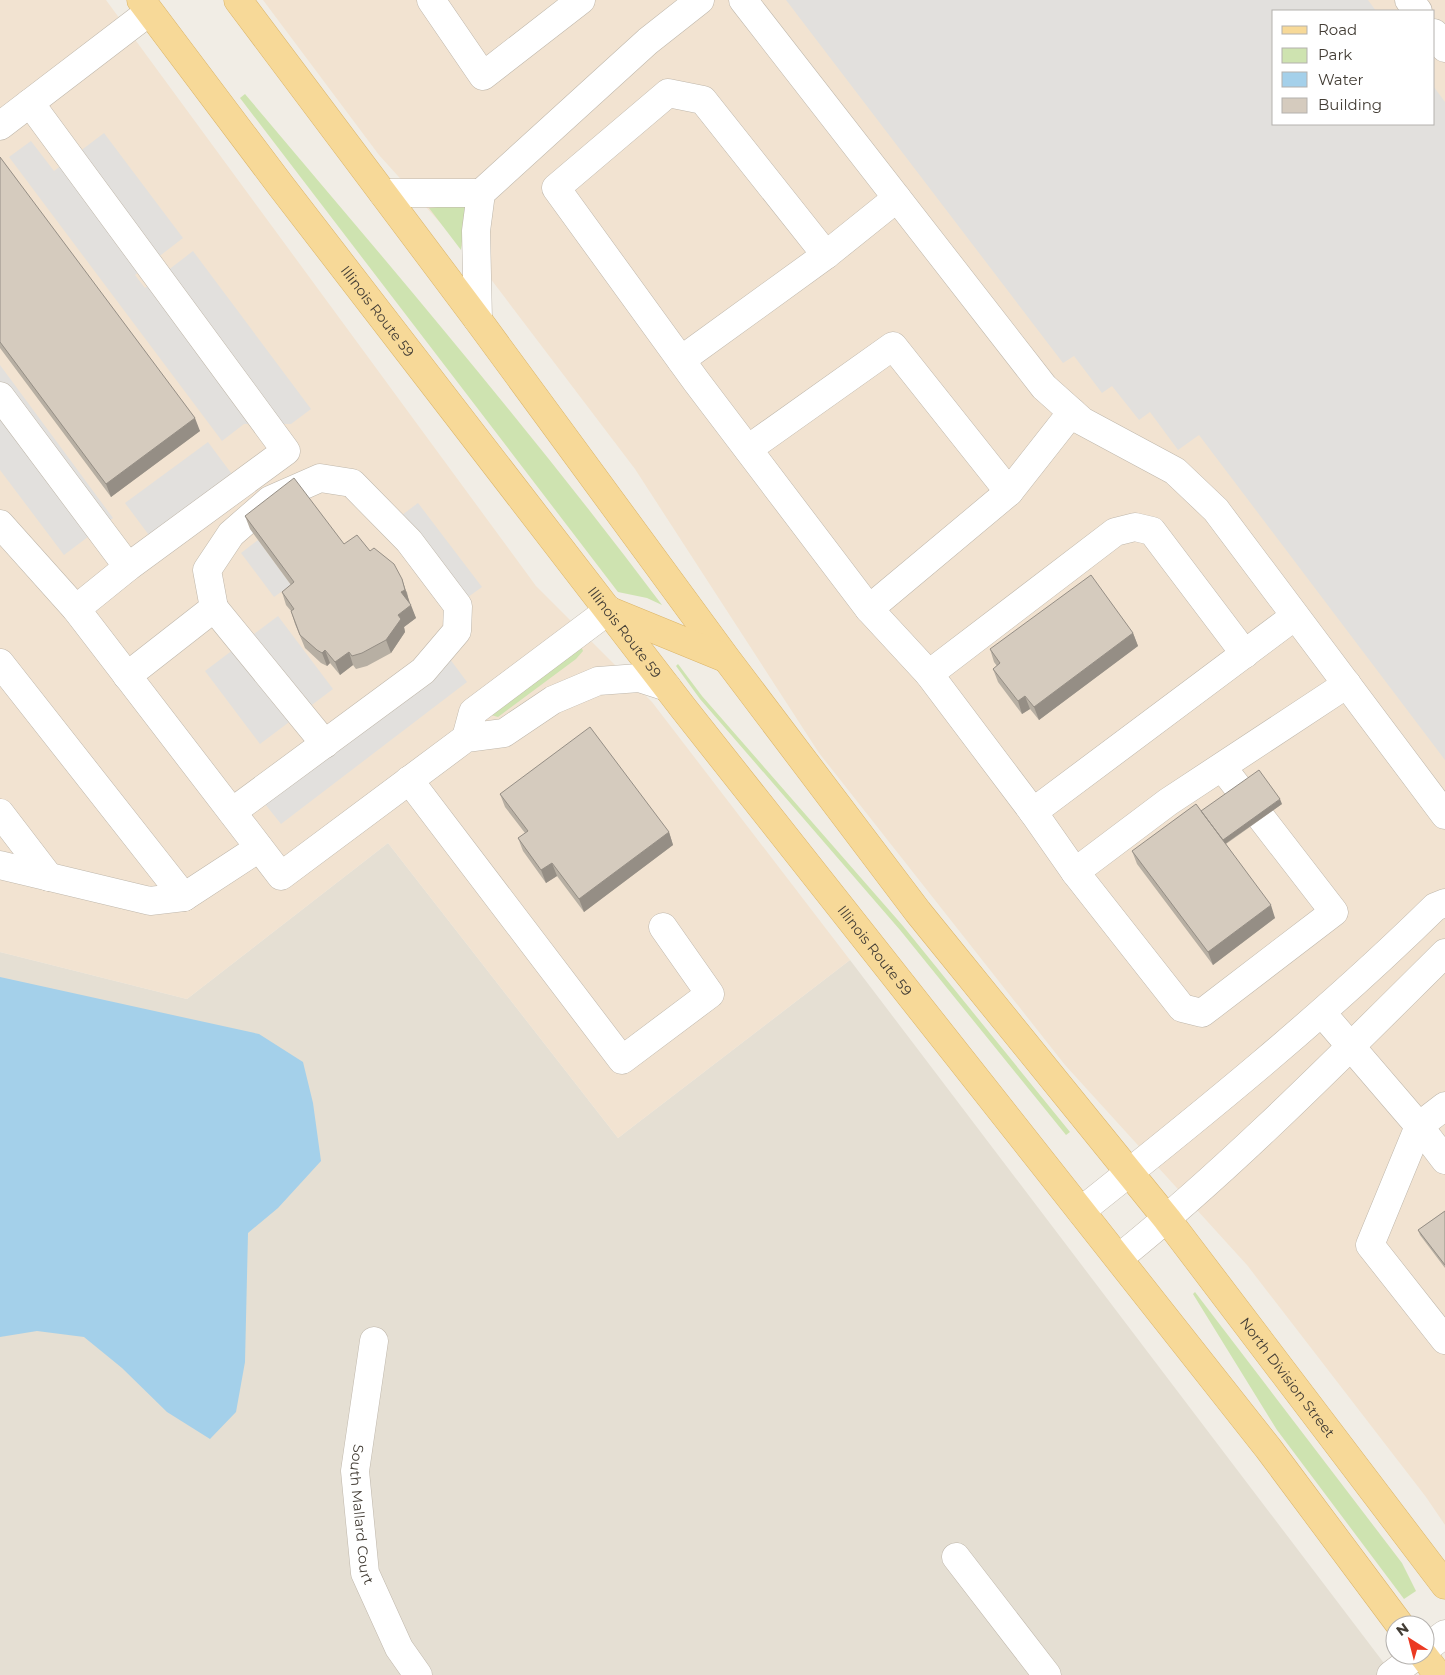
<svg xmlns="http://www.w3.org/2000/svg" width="1445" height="1675" viewBox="0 0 1445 1675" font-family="Montserrat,sans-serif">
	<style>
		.residential { fill: #e5dfd3 }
		.commercial { fill: #f2e3d1; fill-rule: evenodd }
		.green { fill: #cee3b0 }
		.parking { fill: #e2e0dd }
		.water { fill: #a4d0ea }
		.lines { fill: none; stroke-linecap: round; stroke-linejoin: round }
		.minor-casing { stroke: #bfb7ab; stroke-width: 29 }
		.major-casing { stroke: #dbb569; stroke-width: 29 }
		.minor { stroke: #fff; stroke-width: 28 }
		.major { stroke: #f7d998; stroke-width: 28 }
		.wall { fill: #b7afa3 }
		.shaded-wall { fill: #958e85 }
		.building { fill: #d5cbbe; stroke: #958e85 }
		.labels { text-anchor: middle; stroke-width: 5; stroke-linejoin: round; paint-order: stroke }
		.street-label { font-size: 14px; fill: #433d35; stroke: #fff }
	</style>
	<rect width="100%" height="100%" fill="#f1ede5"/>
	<path class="residential" d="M388,843L618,1138L850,960L1393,1675H0V952L187,999Z"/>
	<path class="commercial" d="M0,0H106L536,586L652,702L850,960L618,1138L388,843L187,999L0,952Z
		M263,0H1445V1525L1426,1497L1247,1265L1065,1065L819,753L635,469L490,278L379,155ZM1274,11H1434V124H1274Z"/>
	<path class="green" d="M245,94C387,262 530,429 662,605L647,598L618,592L240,98Z
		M472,203L464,223L461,250L429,208Z
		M581,646L583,651L576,659L498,717L491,715Z
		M678,664L702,696L903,926L1070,1132L1066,1135L900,930L700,699L676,666Z
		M1195,1292L1402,1563L1416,1591L1404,1599L1277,1430L1193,1294Z"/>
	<path class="parking" d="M786,0H1368L1376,11H1274V124H1434V87L1445,102V760L1199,435L1178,450L1150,412L1139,420L1112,386L1102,393L1074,356L1063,363Z
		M104,133L183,238L135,275L145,288L193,251L311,409L291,424H244L222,441L9,157L31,141L54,171Z
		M0,365L113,518L64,555L0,470Z
		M208,442L243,489L160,550L125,503Z
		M418,503L482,587L450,610L386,527Z
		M258,540L291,585L274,597L241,553Z
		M278,616L333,689L260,744L205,671Z
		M438,643L467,682L281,824L249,784Z"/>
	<path class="water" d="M0,977L259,1034L303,1062L313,1103L321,1161L278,1208L248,1233L245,1362L236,1412L210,1439L167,1412L122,1368L84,1337L37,1331L0,1337Z"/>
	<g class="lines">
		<defs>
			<g id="minor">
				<path d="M431,0L483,76L581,0"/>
				<path d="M743,0L1044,387L1082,421L1175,471L1216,510L1445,815"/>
				<path d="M1409,0L1418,11"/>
				<path d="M1434,33L1445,48"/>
				<path d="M30,103L286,451L128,567L76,609"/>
				<path d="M0,126L149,12"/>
				<path d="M383,193H481"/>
				<path d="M478,320L476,231L481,193L648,41L700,0"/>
				<path d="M681,360L826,255"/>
				<path d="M0,396L128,567"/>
				<path d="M748,449L893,346L1009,492"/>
				<path d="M0,524L76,609L281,876L466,738L504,733L553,700L598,681L639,678L667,687"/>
				<path d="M214,608L325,744"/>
				<path d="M869,609L696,381L556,188L668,93L703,100L826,255L897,198"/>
				<path d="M0,663L184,897L259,848"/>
				<path d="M929,674L869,609L1009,492L1072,412"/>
				<path d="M127,676L214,608L207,570L231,534L270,500L320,478L352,483L409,541L458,606L457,631L423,671L232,812"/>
				<path d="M466,738L473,712L609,610"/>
				<path d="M1222,767L1334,912L1202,1013L1182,1008L1075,872L1033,812L929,674L1115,532L1135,527L1152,531L1245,654"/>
				<path d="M409,780L622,1060L710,994L663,927"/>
				<path d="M1033,812L1295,616"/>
				<path d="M0,813L49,877"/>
				<path d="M0,865L150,901L184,897"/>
				<path d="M1075,872L1168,802L1347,684"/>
				<path d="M1322,1013L1419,1126L1445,1106"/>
				<path d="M1419,1126L1370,1245L1445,1340"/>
				<path d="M1419,1126L1445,1160"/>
				<path d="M1081,1211C1203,1114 1324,1016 1435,907L1445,903"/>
				<path d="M1119,1258C1233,1166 1340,1057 1445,953"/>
				<path id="s1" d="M374,1341L355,1471L365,1573L399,1648L418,1675"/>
				<path d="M956,1557L1047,1675"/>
				<path d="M1425,1649L1445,1634"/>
				<path d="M1391,1675L1417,1655"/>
			</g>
			<g id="major">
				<path id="s2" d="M141,0L281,186L684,709L1268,1448L1400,1625"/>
				<path id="s3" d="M238,0L478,320L726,658L918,912L1167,1219L1445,1585"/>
				<path d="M610,611L725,658"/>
				<path d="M1423,1655L1438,1675"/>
			</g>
		</defs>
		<use href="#minor" class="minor-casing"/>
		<use href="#major" class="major-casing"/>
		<use href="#minor" class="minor"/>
		<use href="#major" class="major"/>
	</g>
	<path class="wall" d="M0,157L200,431L111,497L0,348Z
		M245,516L370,551L407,592L409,603L416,618L404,627L405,632L391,653L367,666L356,669L353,665L340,675L330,663L327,666L321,663L305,648L295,624L291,611L286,605L282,592L291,585L250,529Z
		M1133,633L1138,646L1039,720L1030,709L1022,714L998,682L993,669L997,666L994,662L990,649Z
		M500,794L669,832L673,845L584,912L557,876L546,883L523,851L518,838L525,833L505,807Z
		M1282,804L1226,844L1275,918L1213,965L1137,864L1132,851L1201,811Z
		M1445,1211V1268L1420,1235L1418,1230Z"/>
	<path class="shaded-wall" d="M195,418L200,431L111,497L106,484Z
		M402,579L410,603L406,606L401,592Z
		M411,605L416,618L404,627L405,632L391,653L386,640L398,615Z
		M1133,633L1138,646L1039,720L1034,707Z
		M325,650L330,663L327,666L322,653Z
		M349,652L353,665L340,675L335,662Z
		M1025,696L1030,709L1022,714L1018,701Z
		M1280,799L1282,804L1222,846L1220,842Z
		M669,832L673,845L584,912L579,899Z
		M552,863L557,876L546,883L541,870Z
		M1271,905L1275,918L1213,965L1208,952Z"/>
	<path class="building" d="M0,157L195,418L106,484L0,342Z
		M294,478L344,544L357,535L370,551L374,548L394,564L402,579L405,590L401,592L411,605L398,615L401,619L386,640L362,653L352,656L349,652L335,662L325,650L322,653L317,650L300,635L291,611L294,609L282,592L294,582L245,516Z
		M1091,575L1133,633L1034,707L1025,696L1018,701L993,669L1000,663L990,649Z
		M590,727L669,832L579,899L552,863L541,870L518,838L528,831L500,794Z
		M1259,770L1280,799L1223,840L1201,811Z
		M1196,804L1271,905L1208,952L1132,851Z
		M1445,1211V1265L1418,1230Z"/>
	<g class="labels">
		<g class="street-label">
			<text dy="5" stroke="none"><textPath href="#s2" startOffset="391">Illinois Route 59</textPath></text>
			<text dy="5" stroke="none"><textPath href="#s2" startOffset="796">Illinois Route 59</textPath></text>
			<text dy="5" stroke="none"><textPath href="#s2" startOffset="1201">Illinois Route 59</textPath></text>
			<text dy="5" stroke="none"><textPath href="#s3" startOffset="1732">North Division Street</textPath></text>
			<text dy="5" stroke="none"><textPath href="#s1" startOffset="175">South Mallard Court</textPath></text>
		</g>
	</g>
	<rect x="1272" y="10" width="162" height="115" fill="#ffffff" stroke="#b4b1ae"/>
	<rect x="1282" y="26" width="25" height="8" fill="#f7d998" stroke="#b4b1ae"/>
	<text x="1318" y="35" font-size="15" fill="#433d35">Road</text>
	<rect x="1282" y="48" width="25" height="15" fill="#cee3b0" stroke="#b4b1ae"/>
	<text x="1318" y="60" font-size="15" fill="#433d35">Park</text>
	<rect x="1282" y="72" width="25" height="15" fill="#a4d0ea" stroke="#b4b1ae"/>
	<text x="1318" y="85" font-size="15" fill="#433d35">Water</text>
	<rect x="1282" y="98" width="25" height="15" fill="#d5cbbe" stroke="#b4b1ae"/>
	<text x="1318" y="110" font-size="15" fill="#433d35">Building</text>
	<g transform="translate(1410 1640) rotate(324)"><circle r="24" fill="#ffffff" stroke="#b4b1ae"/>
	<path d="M0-4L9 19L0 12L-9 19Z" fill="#eb3922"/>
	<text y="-8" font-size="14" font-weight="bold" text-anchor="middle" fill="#433d35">N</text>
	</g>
</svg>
